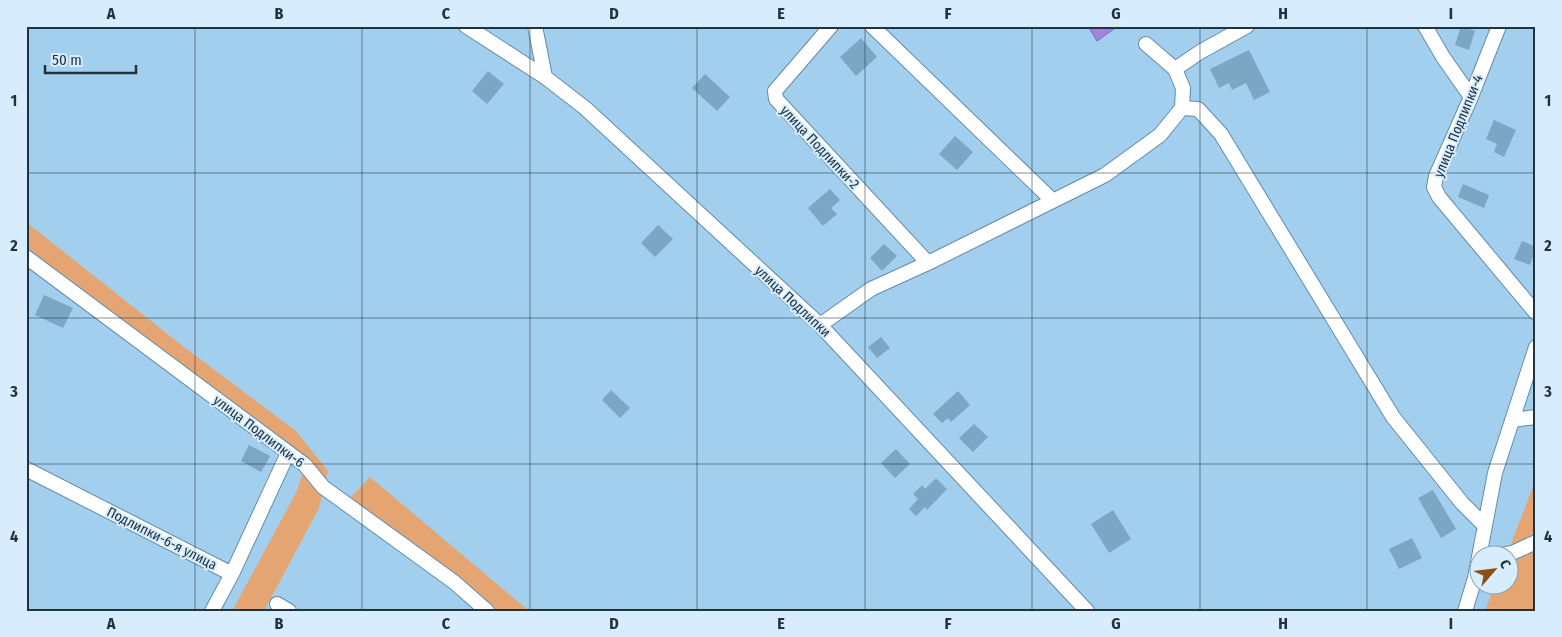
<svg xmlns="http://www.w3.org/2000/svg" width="1562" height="637" viewBox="0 0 1562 637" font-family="'Fira Sans Condensed',sans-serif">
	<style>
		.green { fill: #e5a573 }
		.water { fill: #a284dc; stroke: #7b6cad }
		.building { fill: #7ba6c4 }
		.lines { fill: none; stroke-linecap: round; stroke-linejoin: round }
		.minor-casing { stroke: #628ca9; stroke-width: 16 }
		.minor { stroke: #fff; stroke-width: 14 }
		.grid { fill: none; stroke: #21333f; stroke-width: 1; stroke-opacity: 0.55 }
		.labels { text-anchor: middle; stroke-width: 4; stroke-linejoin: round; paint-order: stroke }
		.street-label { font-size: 14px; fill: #21333f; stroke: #d7edfd }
		.neatline { fill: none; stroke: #21333f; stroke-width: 2 }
		.grid-label { font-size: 16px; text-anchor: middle; font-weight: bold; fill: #21333f }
	</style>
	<rect width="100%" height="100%" fill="#a3cfee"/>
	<path class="green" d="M26,222L184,347L296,431L328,471L319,508L264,611H232L297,491L306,461L26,252Z
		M370,477L529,611H495L351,497Z
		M1536,479V611H1485L1495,585L1510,584V554H1507Z"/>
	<path class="water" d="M1088,26H1118L1097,41Z"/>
	<path class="building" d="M1461,26L1475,31L1469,50L1455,45Z
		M861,38L877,57L856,76L840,57Z
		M1249,50L1270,92L1254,100L1246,83L1232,90L1229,83L1219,88L1210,69Z
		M488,71L504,84L487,104L472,91Z
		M705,74L730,97L717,111L692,88Z
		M1494,120L1516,130L1504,157L1494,152L1497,144L1486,139Z
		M955,136L973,152L957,170L939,154Z
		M1463,184L1489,195L1484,208L1458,197Z
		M830,189L840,200L831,208L837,214L823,226L808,208Z
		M658,225L673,239L655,257L641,243Z
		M1522,241L1536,247L1530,265L1514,259Z
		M884,244L897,256L882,271L870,258Z
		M44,295L73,308L63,328L35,315Z
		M881,337L890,348L877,358L868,347Z
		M611,390L630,408L620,418L602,400Z
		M958,391L970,405L951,422L948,418L942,423L933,414Z
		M974,424L988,437L973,452L959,438Z
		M249,445L270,456L261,472L241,461Z
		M896,449L910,464L895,478L881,463Z
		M936,478L947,489L927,510L925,507L916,516L909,509L918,499L913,494L922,485L925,489Z
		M1433,490L1456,529L1441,538L1418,498Z
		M1113,510L1131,539L1109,553L1091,524Z
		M1412,538L1422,558L1399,569L1389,549Z"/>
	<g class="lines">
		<defs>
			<path id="minor" d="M466,26L545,77L585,108L820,325L1087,611
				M535,26L545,77
				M831,26L775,91L776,99L928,263
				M872,26L1053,201
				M1425,26L1443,57L1471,97
				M1499,26L1471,97L1436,176L1434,187L1439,197L1536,313
				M1175,69L1200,52L1247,26
				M1182,108L1198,109L1221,134L1393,417L1462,503L1485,526
				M26,257L305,465L323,487L454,582L487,611
				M820,325L871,289L928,263L1105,175L1160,135L1182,108L1183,88L1175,69L1146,44
				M1512,420L1536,417
				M26,469L232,574L288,453
				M1506,554L1512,553L1536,542
				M277,604L289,611
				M212,611L232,574
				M1465,611L1475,578L1495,473L1536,347"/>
		</defs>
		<use href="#minor" class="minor-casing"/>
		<use href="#minor" class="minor"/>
	</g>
	<path class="grid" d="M195,26V611M362,26V611M530,26V611M697,26V611M865,26V611M1032,26V611M1200,26V611M1367,26V611M26,173H1536M26,318H1536M26,464H1536"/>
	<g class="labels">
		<g class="street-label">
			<text transform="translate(1458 126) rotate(-68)" y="5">улица Подлипки-4</text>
			<text transform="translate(820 147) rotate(47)" y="5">улица Подлипки-2</text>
			<text transform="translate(793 301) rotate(43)" y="5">улица Подлипки</text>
			<text transform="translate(259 431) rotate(37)" y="5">улица Подлипки-6</text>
			<text transform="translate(162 538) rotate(27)" y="5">Подлипки-6-я улица</text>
		</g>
	</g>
	<rect width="1562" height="637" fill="none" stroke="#d7edfd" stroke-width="55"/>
	<g transform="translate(1494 570) rotate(62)"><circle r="24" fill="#d7edfd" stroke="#8ea3b1"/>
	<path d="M0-4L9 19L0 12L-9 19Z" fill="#8d4f13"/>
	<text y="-8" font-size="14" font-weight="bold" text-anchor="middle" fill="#21333f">С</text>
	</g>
	<path d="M45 65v8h91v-8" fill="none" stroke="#21333f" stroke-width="2.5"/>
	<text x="52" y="65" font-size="15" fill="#21333f" stroke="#d7edfd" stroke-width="4" paint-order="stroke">50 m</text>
	<rect x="28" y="28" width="1506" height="582" class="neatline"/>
	<g class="grid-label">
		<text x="111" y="19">A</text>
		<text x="279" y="19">B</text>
		<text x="446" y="19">C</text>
		<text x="614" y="19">D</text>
		<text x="781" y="19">E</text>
		<text x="948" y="19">F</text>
		<text x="1116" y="19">G</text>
		<text x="1283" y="19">H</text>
		<text x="1451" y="19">I</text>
		<text x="14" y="106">1</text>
		<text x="1548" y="106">1</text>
		<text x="14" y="251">2</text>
		<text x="1548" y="251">2</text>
		<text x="14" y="397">3</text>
		<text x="1548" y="397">3</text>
		<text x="14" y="542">4</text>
		<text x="1548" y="542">4</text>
		<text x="111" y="629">A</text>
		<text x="279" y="629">B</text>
		<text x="446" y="629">C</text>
		<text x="614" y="629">D</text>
		<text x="781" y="629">E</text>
		<text x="948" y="629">F</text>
		<text x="1116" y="629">G</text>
		<text x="1283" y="629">H</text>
		<text x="1451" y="629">I</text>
	</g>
</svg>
